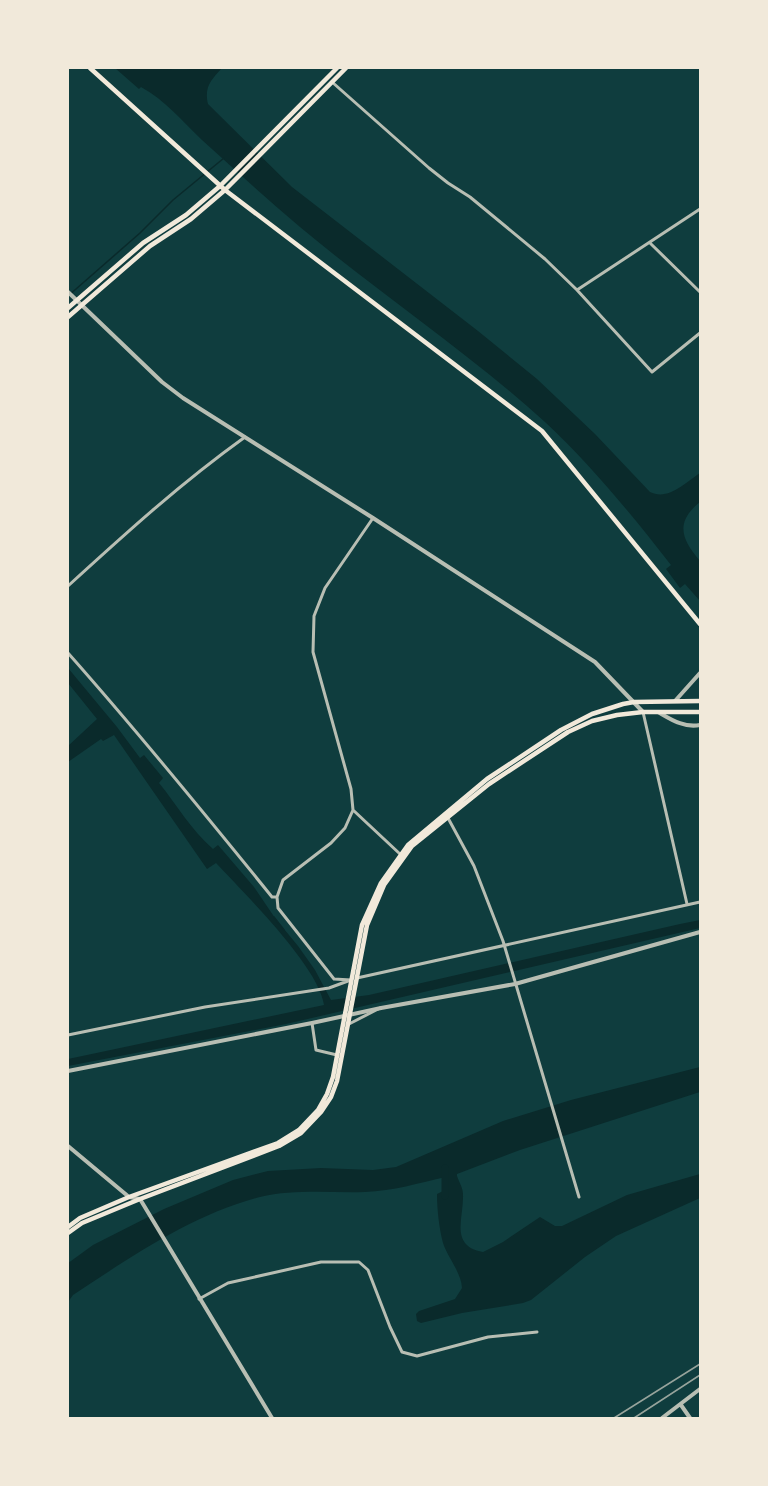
<svg xmlns="http://www.w3.org/2000/svg" width="768" height="1486" viewBox="0 0 768 1486" font-family="'Source Sans 3',sans-serif">
	<style>
		.water { fill: #0a2a2b }
		.lines { fill: none; stroke-linecap: round; stroke-linejoin: round }
		.stream { stroke: #0a2a2b; stroke-width: 1.5 }
		.canal { stroke: #0a2a2b; stroke-width: 7 }
		.minor { stroke: #b8beb3; stroke-width: 3 }
		.tertiary { stroke: #b8beb3; stroke-width: 4 }
		.secondary { stroke: #f1e9da; stroke-width: 4.5 }
		.primary { stroke: #f1e9da; stroke-width: 4.5 }
		.rail { stroke: #97a49c; stroke-width: 1.5 }
	</style>
	<rect width="100%" height="100%" fill="#0f3d3e"/>
	<path class="water" d="M115,68H162C173,71 208,68 222,68C211,80 204,87 208,104L292,187L478,331L537,379L595,434L650,492C668,501 685,483 700,473V502C675,522 681,539 700,561V601L685,584L680,588L666,569L671,565C632,515 591,465 545,422C468,352 380,294 300,227C267,199 234,169 202,140C182,121 165,100 141,87L139,89Z
		M68,668L117,727L140,758L144,755L163,778L159,783C177,805 191,830 213,849L218,845L254,887L275,918L298,946L315,970L331,1000L369,995L680,924L700,920V928L286,1024L68,1066V1059L324,1005C319,967 244,893 216,863L207,869L114,735L103,741L101,739L68,762V746L97,719L68,683Z
		M700,1067V1092L520,1150L457,1174V1176C459,1182 463,1188 463,1194C464,1218 449,1246 483,1252L503,1242L540,1217L555,1226H562L627,1195L700,1174V1198L616,1236L585,1257L531,1300L523,1303L462,1313L421,1323L417,1321L416,1314L419,1311L455,1299L462,1288C461,1272 448,1258 443,1243C439,1228 437,1209 437,1194L447,1189L446,1177C419,1183 393,1191 365,1192C330,1193 294,1189 260,1197C191,1215 131,1257 73,1295L68,1302V1263L71,1261L93,1245L164,1209L233,1180L268,1171L321,1168L373,1170L396,1167L503,1121L571,1100Z"/>
	<g class="lines">
		<path class="stream" d="M68,296L140,233L173,200L224,158
			M274,917L284,930"/>
		<path class="canal" d="M445,1168V1196"/>
		<path class="minor" d="M332,82L429,168L448,183L470,197L545,259L577,290L652,372L700,333
			M650,243L700,292
			M577,290L700,209
			M68,586C126,533 181,483 245,437
			M68,653C138,732 205,814 272,897H277
			M643,712L687,904
			M353,810L400,854
			M448,818L474,866L503,941L579,1197
			M357,978L700,902
			M351,980L334,979L278,908L277,897L283,880L331,843L345,828L353,810L351,789L313,652L314,616L325,588L373,518
			M312,1023L316,1050L337,1055
			M349,1024L380,1008
			M68,1035L205,1007L329,988L348,981
			M199,1299L228,1283L321,1262H359L368,1270L390,1327L402,1352L417,1356L488,1337L537,1332"/>
		<path class="tertiary" d="M68,292L162,382L183,398L373,518L595,662L643,712
			M675,701L700,673
			M658,712C672,720 684,728 700,725
			M68,1071L312,1023L381,1008L515,984L700,932
			M68,1146L129,1197L140,1199L272,1418
			M681,1405L690,1418
			M662,1418L700,1389"/>
		<path class="secondary" d="M90,68L225,190L542,431L700,624
			M68,308L143,243L186,215L220,186L337,68
			M68,317L150,246L191,219L225,190L346,68"/>
		<path class="primary" d="M68,1227L80,1218L129,1197L278,1143L299,1130L318,1110L327,1094L333,1077L362,925L381,883L408,845L487,779L561,730L592,714L623,704L634,702L700,701
			M68,1233L82,1223L140,1199L279,1146L301,1133L321,1112L331,1097L337,1081L367,925L384,885L412,846L489,784L568,732L592,721L617,715L643,712H700"/>
		<path class="rail" d="M614,1418L700,1364
			M634,1418L700,1375"/>
	</g>
	<rect width="768" height="1486" fill="none" stroke="#f1e9da" stroke-width="138"/>
</svg>
